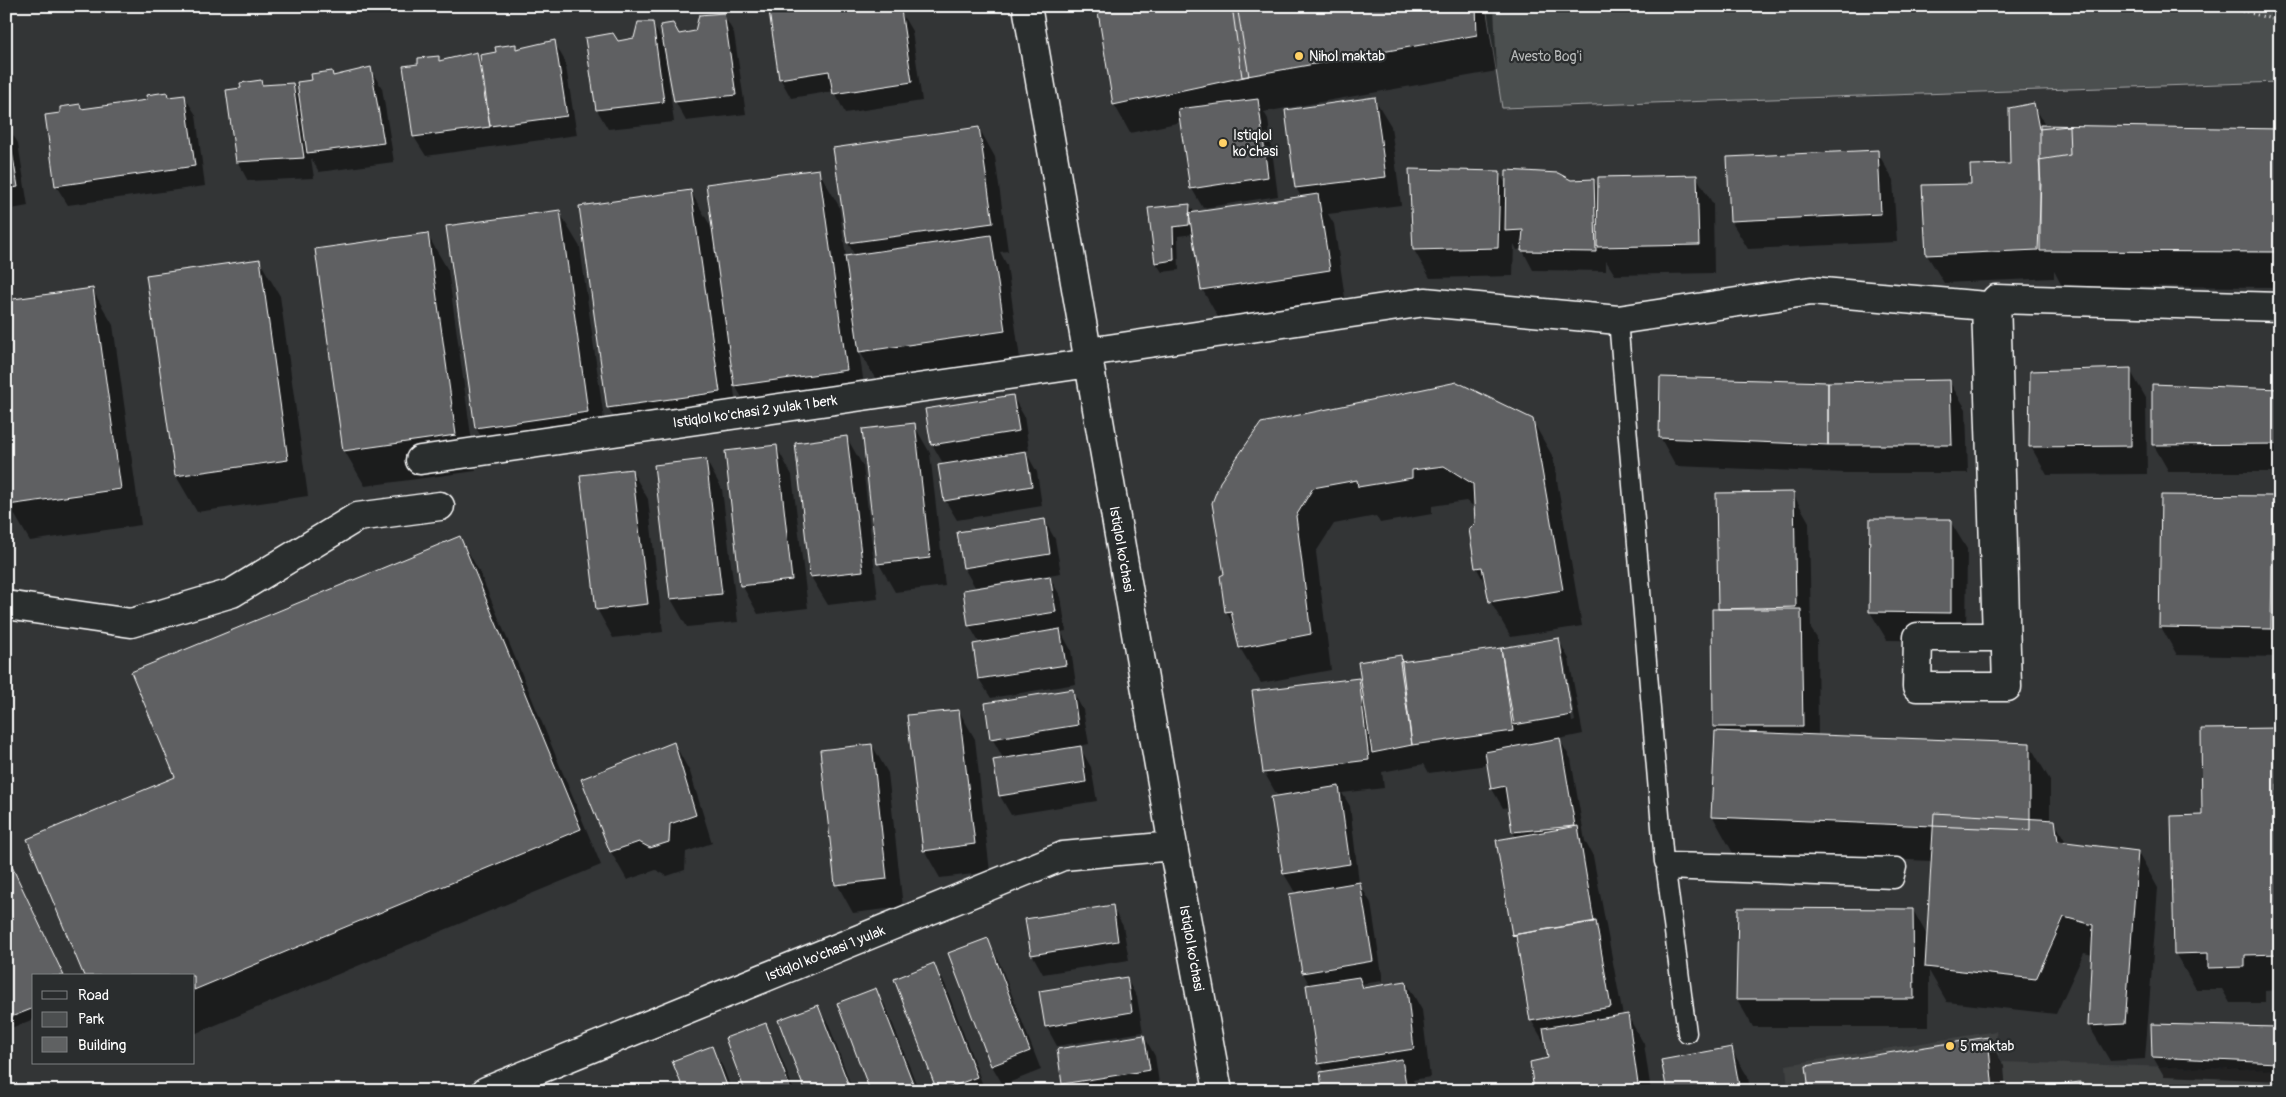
<svg xmlns="http://www.w3.org/2000/svg" width="2286" height="1097" viewBox="0 0 2286 1097" font-family="Pangolin,sans-serif">
	<style>
		.built { fill: #404243 }
		.green { fill: #4c4f50; stroke: #a6a7a8 }
		.shadow { fill: #0007; fill-rule: evenodd }
		.building { fill: #5f6162; stroke: #fff }
		.lines { fill: none; stroke-linecap: round; stroke-linejoin: round }
		.lane-casing { stroke: #fff; stroke-width: 21 }
		.street-casing { stroke: #fff; stroke-width: 31 }
		.path { stroke: #fff; stroke-width: 3; stroke-dasharray: 1 4; stroke-linecap: butt }
		.lane { stroke: #2a2d2e; stroke-width: 18 }
		.street { stroke: #2a2d2e; stroke-width: 28 }
		.poi-dot { fill: #ffd166; stroke: #2a2d2e; stroke-width: 2 }
		.labels { text-anchor: middle; stroke-width: 4.5; stroke-linejoin: round; paint-order: stroke }
		.poi-label { font-size: 14px; fill: #fff; stroke: #2a2d2e; text-anchor: start }
		.park-label { font-size: 14px; fill: #b7b9b9; stroke: #2a2d2e }
		.street-label { font-size: 14px; fill: #fff; stroke: #2a2d2e }
	</style>
	<rect width="100%" height="100%" fill="#333536"/>
	<filter id="ink" filterUnits="userSpaceOnUse"><feTurbulence type="fractalNoise" baseFrequency=".02" numOctaves="2"/><feDisplacementMap in="SourceGraphic" scale="10" xChannelSelector="R" yChannelSelector="G"/><feConvolveMatrix kernelMatrix="1 2 1 2 8 2 1 2 1" color-interpolation-filters="sRGB"/></filter>
	<g filter="url(#ink)">
		<path class="built" d="M1996,1031L2000,1062L2280,1070V1091H1788L1786,1065Z"/>
		<path class="green" d="M1486,6H2280V82L1502,108Z"/>
		<path class="shadow" d="M1098,6H1494L1497,71L1264,112L1268,119L1278,196L1203,208L1192,189L1181,122L1130,133L1114,104Z
			M900,11L912,31L922,101L845,113L834,91L791,98L780,78Z
			M723,14L734,33L746,114L686,121L675,101L670,76H668L674,122L608,129L597,110L617,43L635,39L652,23L664,44L679,35L696,32Z
			M554,42L565,61L577,135L426,156L414,137L420,65L438,57L441,62L477,53L483,63L497,53L515,46L518,50Z
			M370,69L382,88L394,162L319,172L311,158L314,178L248,181L237,161L242,89L260,81L263,86L292,84L300,99L313,81L332,72L334,77Z
			M167,93L169,98L184,96L196,115L205,186L68,205L56,186L62,114L80,106L82,110L148,101Z
			M1374,98L1391,126L1401,205L1328,214L1334,224L1345,298L1218,317L1202,289L1194,234L1178,236L1179,270L1162,272L1156,263L1149,209L1190,205L1195,214L1302,198L1296,188Z
			M2033,104L2046,126L2060,252L2280,253V287L2062,286L2054,271V278L1944,283L1927,255L1923,187L1972,185L2011,165Z
			M6,124L18,143L28,206L6,210Z
			M979,128L995,157L1008,251L1000,252L1007,265L1020,359L876,380L859,350L867,406L756,422L733,382L739,428L629,443L608,407L691,192L714,232L818,170L839,206L846,257L855,256L848,243Z
			M1877,151L1893,180L1897,242L1748,249L1731,221Z
			M1410,170L1499,173L1507,186L1594,180L1599,190L1696,176L1713,204L1714,273L1615,275L1606,261V271L1533,270L1522,249L1517,250L1514,244L1513,276L1430,278L1414,250Z
			M559,212L580,247L608,448L497,463L476,428Z
			M427,234L448,270L476,471L365,486L344,450Z
			M259,260L280,296L308,496L197,512L176,476L148,276Z
			M92,289L113,325L141,525L30,541L9,505L6,486V301Z
			M2130,370L2146,398L2147,474L2047,475L2031,447Z
			M1949,381L1966,409L1968,473H1845L1676,466L1660,437L1828,383Z
			M2153,385L2280,391V472H2169L2153,444Z
			M1013,397L1024,416L1029,450L1025,451L1037,472L1042,506L957,520L945,500L944,465L932,444Z
			M1532,420L1553,457L1582,626L1511,637L1490,601L1487,587L1476,567L1475,507L1466,501L1432,506V514L1380,523L1376,516L1334,524L1316,552L1331,670L1261,683L1240,648L1236,630L1226,611L1225,575L1214,503Z
			M914,425L930,453L945,586L895,592L879,564Z
			M847,438L863,466L878,599L828,605L811,577L797,444Z
			M776,446L792,475L808,608L758,614L742,585Z
			M706,460L722,489L738,622L687,627L671,599L656,466Z
			M632,471L648,499L663,632L613,638L597,609Z
			M1717,494H1793L1809,522L1811,629L1817,638L1818,736L2029,744L2050,780V821H2054L2067,844L2138,852L2158,888L2145,1059L2110,1061L2089,1026L2093,955L2084,953L2056,1014L1947,1002L1929,971V1027H1753L1737,999L1913,910L1928,937L1932,861L1733,853L1713,817L1717,732L1714,727V610H1719Z
			M2272,497L2280,511V657L2177,655L2161,627Z
			M1044,520L1055,539L1061,573L975,587L964,568Z
			M1950,521L1967,549L1966,641L1887,640L1870,612Z
			M460,537L480,573L601,865L194,1034V976L177,778Z
			M1050,578L1061,597L1066,631L1061,632L1071,650L1076,684L991,698L979,679L974,645L980,644L969,625Z
			M1558,639L1569,659L1583,734L1559,739L1571,759L1585,841L1593,856L1623,1016L1627,1015L1644,1044L1651,1091H1536L1550,1059L1548,1049L1531,1020L1518,943L1513,935L1517,838L1513,832L1510,807L1503,808L1492,789L1488,765L1429,773L1424,764L1382,772L1384,788L1342,793L1350,806L1359,883L1371,903L1383,981L1361,984L1364,989L1406,982L1422,1010L1430,1077L1413,1080L1418,1091H1324L1325,1073L1320,1063L1310,986L1303,973L1296,894L1284,874L1278,797L1264,772L1358,679L1362,686L1400,657L1404,663ZM1561,658H1564L1575,721L1572,722Z
			M1072,690L1083,710L1089,744L1079,746L1091,767L1097,801L1011,815L1000,796L1004,760L992,738Z
			M959,711L975,739L990,872L940,878L924,850Z
			M2279,729L2280,990L2265,991V1003H2230L2222,989H2196L2175,953L2204,816Z
			M674,743L690,772L712,843L686,852L685,870L667,876L656,870L627,880L611,852L583,779Z
			M872,745L888,773L903,907L853,913L837,884Z
			M6,855L64,976H34V1019L6,1030Z
			M1112,907L1123,926L1129,960L1043,974L1032,954Z
			M987,940L998,959L1041,1070L1003,1085L992,1066Z
			M934,965L945,984L985,1091H938Z
			M1126,978L1137,997L1143,1032L1057,1046L1046,1026Z
			M876,990L887,1009L919,1091H871Z
			M817,1006L829,1025L853,1091H806Z
			M765,1025L776,1044L794,1091H747Z
			M2277,1029L2280,1033V1081L2164,1076L2153,1057Z
			M1144,1036L1155,1056L1160,1090L1067,1091L1064,1084L1058,1050Z
			M1988,1038L2004,1066L2006,1091H1811Z
			M711,1047L723,1067L732,1091H685Z
			M1731,1049L1748,1077L1750,1091H1668Z
			M2079,1084L2083,1091H2020Z"/>
		<path class="building" d="M796,6H895L901,10L912,82L833,94L829,71L779,79L769,11Z
			M1097,6H1237L1249,76L1113,105Z
			M1232,6H1476L1477,35L1242,77Z
			M724,13L736,95L674,102L660,25L673,23L679,34L695,31L699,15Z
			M638,22H653L664,102L596,110L585,38L613,33L618,41L634,38Z
			M555,40L567,116L490,126L480,55L496,52L495,47L516,44V49Z
			M477,52L490,127L413,137L403,66L418,64V58L439,56V61Z
			M371,67L384,143L307,153L297,82L312,80L311,74L332,71L333,76Z
			M261,80L262,85L293,83L304,158L236,162L226,90L241,88L240,83Z
			M167,92L168,97L185,95L195,166L55,186L45,115L60,113V107L80,104L81,109L147,100L146,95Z
			M1375,97L1386,177L1295,188L1285,110Z
			M1258,99L1268,177L1190,189L1178,109Z
			M2034,103L2039,129L2069,126L2070,155L2039,160L2041,183L2038,250L1926,255L1922,185L1971,184L1970,165L2010,164L2009,108Z
			M7,122L18,187L6,189V123Z
			M2040,125L2280,129V252L2040,251Z
			M979,127L993,223L847,243L833,148Z
			M1878,150L1881,214L1730,221L1727,157Z
			M819,169L847,370L734,386L706,184Z
			M1409,169L1500,171L1498,248L1413,250Z
			M1506,170L1558,173L1571,180L1594,179L1596,252L1521,251L1523,230L1505,231Z
			M1697,175L1699,245L1597,247L1598,177Z
			M691,190L720,392L607,408L579,206Z
			M1318,194L1330,270L1201,290L1189,213Z
			M1190,204L1189,225L1173,227L1174,260L1155,263L1148,208Z
			M560,210L588,412L475,428L446,226Z
			M428,233L456,435L343,451L315,249Z
			M991,235L1005,331L859,352L845,256Z
			M260,259L288,460L175,476L146,275Z
			M93,288L121,489L8,505L6,300Z
			M2131,368V446L2029,447L2030,371Z
			M1660,377L1828,382V445L1659,438Z
			M1950,380L1952,445H1828V382Z
			M1457,382L1533,419L1563,590L1489,602L1482,567L1475,568L1469,529L1475,523L1473,484L1444,466L1412,470V478L1358,487L1357,480L1313,488L1296,516L1311,634L1239,648L1231,611L1225,612L1220,576L1224,574L1212,503L1220,482L1261,423Z
			M2152,384L2280,389V444L2152,445Z
			M1013,395L1019,431L931,445L925,409Z
			M915,423L930,558L877,564L862,429Z
			M847,436L863,571L810,577L795,443Z
			M777,445L792,580L740,586L725,451Z
			M1026,451L1032,486L944,501L938,465Z
			M706,459L722,594L670,599L654,465Z
			M632,469L648,604L596,610L580,475Z
			M1794,492L1796,607L1718,609L1716,493Z
			M2161,495L2273,496L2271,629L2159,627Z
			M1045,519L1050,554L963,568L957,532Z
			M1870,519H1951V613L1869,612Z
			M460,536L581,829L194,990V976H84L27,839L175,777L131,672Z
			M1050,576L1056,612L968,626L963,590Z
			M1712,609H1801L1803,727H1713Z
			M1060,629L1066,665L978,679L973,644Z
			M1559,638L1572,715L1514,725L1501,648Z
			M1501,648L1513,731L1412,745L1400,662Z
			M1401,655L1412,745L1372,753L1358,662Z
			M1359,678L1369,760L1263,773L1252,691Z
			M1073,689L1078,725L990,739L985,703Z
			M959,710L975,844L923,851L907,715Z
			M2279,728L2280,784H2277L2280,954L2245,955V967L2208,968V953L2174,954L2171,816L2202,815L2201,729Z
			M1715,731L2030,743V830L1711,817Z
			M1560,738L1575,826L1512,832L1505,786L1491,789L1485,752Z
			M674,742L696,815L670,824L669,842L650,848L639,842L610,852L581,779Z
			M872,744L887,879L835,885L820,750Z
			M1081,746L1086,782L999,796L993,760Z
			M1339,786L1350,864L1283,874L1271,797Z
			M1934,813L2055,820L2058,841L2138,851L2125,1024L2088,1026L2093,925L2064,917L2036,979L1925,967Z
			M1578,826L1594,922L1512,935L1496,840Z
			M6,854L64,976H34V1008L6,1019Z
			M1360,882L1373,961L1302,973L1289,894Z
			M1113,905L1118,941L1031,955L1025,919Z
			M1738,908L1913,909L1914,999H1736Z
			M1596,921L1611,1007L1530,1021L1516,936L1512,935Z
			M988,938L1030,1051L991,1066L948,953Z
			M934,963L977,1077L941,1091H937L894,979Z
			M1127,977L1132,1012L1045,1027L1039,991Z
			M1359,977L1363,988L1406,981L1414,1049L1318,1064L1306,985Z
			M876,988L916,1091H870L837,1003Z
			M818,1005L851,1091H805L778,1020Z
			M1628,1014L1639,1091H1534L1530,1062L1548,1058L1543,1028Z
			M766,1023L791,1091H745L725,1038Z
			M2151,1024L2278,1027L2277,1063L2152,1057Z
			M1144,1035L1150,1070L1062,1084L1057,1049Z
			M1988,1037L1993,1091H1809L1806,1066Z
			M712,1046L729,1091H684L672,1061Z
			M1732,1047L1740,1091H1667L1661,1060Z
			M1402,1059L1407,1091H1322L1320,1072Z
			M2080,1082L2081,1091L2016,1090Z
			M1475,1087V1091H1453Z"/>
		<g class="lines">
			<defs>
				<path id="lane" d="M1618,320L1664,862L1897,867L1894,879L1666,870L1687,1033"/>
				<path id="street" d="M1027,6L1173,846L1218,1091
					M1088,352L1425,302L1618,320L1811,291L1986,306L1997,637H1918L1917,687H2007L1996,299L2280,307
					M420,460L1090,363
					M6,605L131,623L232,593L357,517L440,506
					M486,1091L1063,856L1173,846"/>
			</defs>
			<use href="#lane" class="lane-casing"/>
			<use href="#street" class="street-casing"/>
			<path class="path" d="M2223,6L2280,21"/>
			<use href="#lane" class="lane"/>
			<use href="#street" class="street"/>
		</g>
	</g>
	<g class="poi-dot">
		<circle cx="1299" cy="56" r="5"/>
		<circle cx="1223" cy="143" r="5"/>
		<circle cx="1950" cy="1046" r="5"/>
	</g>
	<g class="labels">
		<g class="poi-label">
			<text x="1309" y="61">Nihol maktab</text>
			<text x="1233" y="140">Istiqlol<tspan x="1233" dy="16">ko'chasi</tspan></text>
			<text x="1960" y="1051">5 maktab</text>
		</g>
		<g class="park-label">
			<text x="1546" y="61">Avesto Bog'i</text>
		</g>
		<g class="street-label">
			<text transform="translate(755 411) rotate(-8)" y="5">Istiqlol ko'chasi 2 yulak 1 berk</text>
			<text transform="translate(1122 549) rotate(80)" y="5">Istiqlol ko'chasi</text>
			<text transform="translate(1192 948) rotate(80)" y="5">Istiqlol ko'chasi</text>
			<text transform="translate(825 953) rotate(-22)" y="5">Istiqlol ko'chasi 1 yulak</text>
		</g>
	</g>
	<rect width="2286" height="1097" fill="none" stroke="#2a2d2e" stroke-width="25"/>
	<rect x="12" y="12" width="2261" height="1072" fill="none" stroke="#fff" stroke-width="2" filter="url(#ink)"/>
	<rect x="32" y="974" width="162" height="90" fill="#2a2d2e" stroke="#7f8182"/>
	<rect x="42" y="991" width="25" height="8" fill="#2a2d2e" stroke="#7f8182"/>
	<text x="78" y="1000" font-size="15" fill="#ffffff">Road</text>
	<rect x="42" y="1012" width="25" height="15" fill="#4c4f50" stroke="#7f8182"/>
	<text x="78" y="1024" font-size="15" fill="#ffffff">Park</text>
	<rect x="42" y="1037" width="25" height="15" fill="#5f6162" stroke="#7f8182"/>
	<text x="78" y="1050" font-size="15" fill="#ffffff">Building</text>
</svg>
